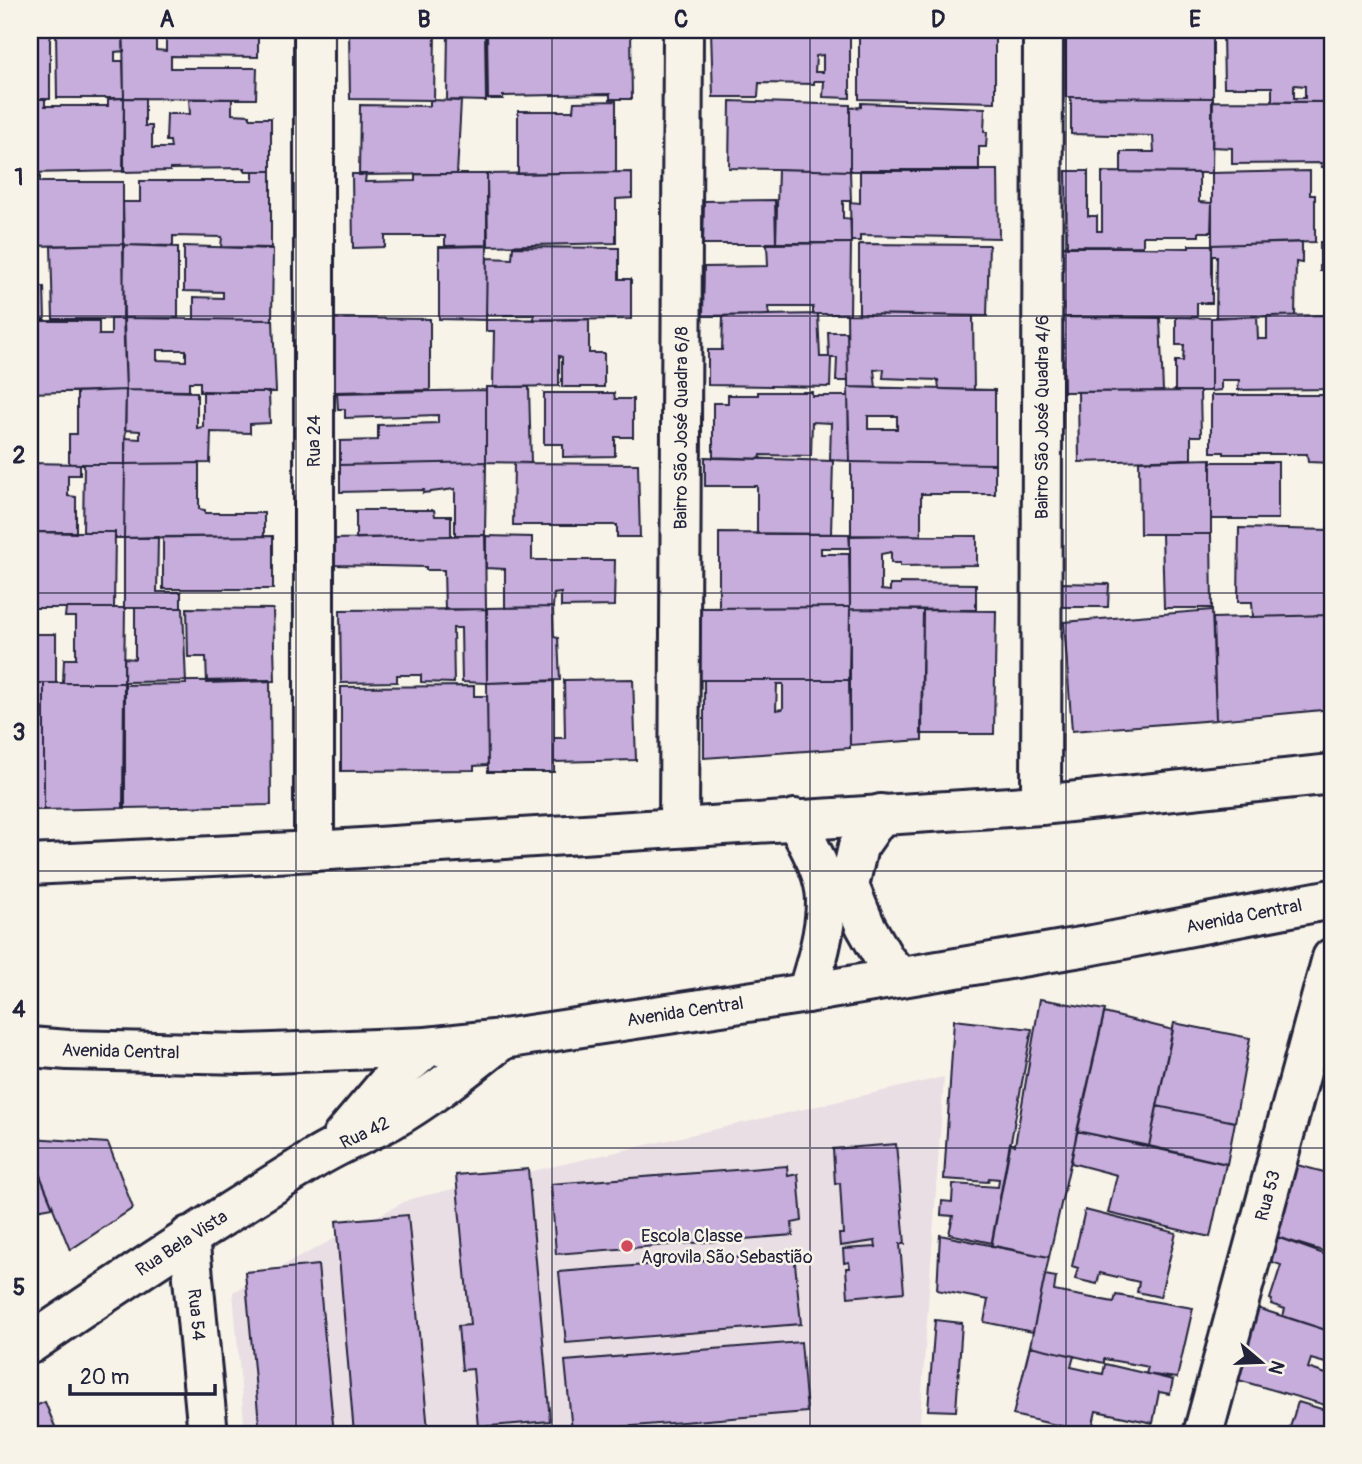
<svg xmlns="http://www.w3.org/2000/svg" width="1362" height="1464" viewBox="0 0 1362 1464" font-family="Pangolin,sans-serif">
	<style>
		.built { fill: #e9dee4 }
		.building { fill: #c7addb; stroke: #22223b; stroke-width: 2; fill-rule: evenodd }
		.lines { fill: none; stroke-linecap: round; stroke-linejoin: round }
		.minor-casing { stroke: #22223b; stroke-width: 44 }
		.minor { stroke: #f7f3e8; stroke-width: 38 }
		.grid { fill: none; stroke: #22223b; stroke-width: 2; stroke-opacity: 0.55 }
		.poi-dot { fill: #d1495b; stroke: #f7f3e8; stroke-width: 2.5 }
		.labels { text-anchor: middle; stroke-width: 5; stroke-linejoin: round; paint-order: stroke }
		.street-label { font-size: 18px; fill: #22223b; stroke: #f7f3e8 }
		.poi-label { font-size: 18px; fill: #22223b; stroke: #f7f3e8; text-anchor: start }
		.neatline { fill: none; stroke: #22223b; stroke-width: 2.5 }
		.grid-label { font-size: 23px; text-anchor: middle; font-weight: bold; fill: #22223b }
	</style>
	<rect width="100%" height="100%" fill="#f7f3e8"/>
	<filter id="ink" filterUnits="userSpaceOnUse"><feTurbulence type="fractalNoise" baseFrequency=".0143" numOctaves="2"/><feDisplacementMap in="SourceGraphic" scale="14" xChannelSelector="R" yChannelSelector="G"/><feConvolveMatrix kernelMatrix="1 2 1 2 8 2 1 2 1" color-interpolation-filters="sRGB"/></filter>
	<g filter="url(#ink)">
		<path class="built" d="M944,1077L919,1434H245L233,1292L410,1199Z"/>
		<path class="building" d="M30,30H50V99H30Z
			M56,30H123L124,51L115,52V61H123L124,98H57Z
			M123,30H156V50L166,51V30H258V57L171,56V68H257L256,99L124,98Z
			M349,30H435L434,100L350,99Z
			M448,30H485L486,101L447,100Z
			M487,30H531L528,33H561V31L554,30H631L632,99H610V94L503,96V99H488Z
			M711,30H816V32H824V30H850V98L823,97L824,81H814V84L759,83L758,97H713ZM823,55V72H815L816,56Z
			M912,30H995V102L859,99V36L912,35Z
			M1066,30H1213V98L1066,97Z
			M1294,30H1332V102H1272V87H1224L1223,34H1294ZM1294,85L1305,86V98H1294Z
			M1071,97L1213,98L1212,173L1121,172V152H1154L1153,136L1071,134Z
			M124,98H145V126H152V148H171L170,141H166L167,114H190L189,99H232V114L250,115V118H271V171H245V168L170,169V171L123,172Z
			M124,98V171L30,173V99H45V106H108V99Z
			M430,100L461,101L457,174L359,175L360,105L430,106Z
			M616,101V172L518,174V111H573L574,102Z
			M730,101L850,105V171L729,168Z
			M1212,101L1332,102V167H1321L1322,163L1232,164V148L1212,147Z
			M861,103L985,108L984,132H987L986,147H979V171H850V108L861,107Z
			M778,169L850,171L851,201H843V218L851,219V243L776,244Z
			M860,170H998L999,238L860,235V241H851L850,202L860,203Z
			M253,171H271V248L221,247L222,237L173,236V246L124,245L123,202H140V181H253Z
			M1066,171H1088V216H1097V231H1102V172L1199,173V202L1212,203L1211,232H1199V236H1143V246L1067,247Z
			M1310,171V195H1315V242L1212,245V173Z
			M632,172V198L616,199V243L487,246V174Z
			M30,173H40V182H123V244L30,246Z
			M352,174H366L365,182L415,181V174H487L488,245L445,246V236H385V247L353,248Z
			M775,200L776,244H703L704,201Z
			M1302,242V263L1296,262L1295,316L1216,317L1217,256H1212V245Z
			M1320,242H1332V271H1320Z
			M767,243H851L850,314H813V307H768L769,315L703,316L704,267L768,266Z
			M123,244L124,319H53L51,246Z
			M859,244L989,245L987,316L859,314Z
			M124,245L178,247V318H123Z
			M1189,245H1212V303H1197V317H1062L1061,246L1189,248Z
			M184,246L273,249L272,320L194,319V297L223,298V292L184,291Z
			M487,246L486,320L439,319V247Z
			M513,247L619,248V279H631V319L534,320V315H486L487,258L512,259Z
			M30,287H44L45,319H30Z
			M818,314L820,357H829L828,332H847L848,381H836L837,358H831L830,387L708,385V350H722L723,316Z
			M847,314L973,316L974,390L939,389L938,380L883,378L884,369L874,370L876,388L848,387Z
			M1332,315V389L1238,390L1239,380H1221V390L1211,391V318L1257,316L1258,339H1267V316Z
			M1063,317L1160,318L1163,391L1064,392Z
			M1176,317L1211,318V391H1175V361H1183L1184,345H1176Z
			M123,318L273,320L276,392H200V382H189V391L126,390ZM157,350H186V361L157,360Z
			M334,318L430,319V390L335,392Z
			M111,319H124L126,390L30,393V321H99V335H111Z
			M589,319V353H604V387H562V357L559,356V386L493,387L494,331H486V320Z
			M486,387H529L531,463L486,462Z
			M848,387L995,390V464L849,462ZM868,416H897V429H868Z
			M126,390L125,464H69V434H77V392Z
			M126,390L197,392V428L203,427V391L269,392L270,423L250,424V433L211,432L210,463L125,464V438L140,439V431L125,430Z
			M486,390V462L340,465V441L378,440V425L438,423V415L345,418V409H338L337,393Z
			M1200,391L1201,436H1191V459L1079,462L1078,392Z
			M758,392H812V396H848L850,461L830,460L831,423L812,422L811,456L761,455L760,459L713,458V403H728V395H758Z
			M544,393H614L615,399H633V437H615V456L563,457V444H544Z
			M1211,395H1332V463L1308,462L1307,454H1224V452H1211Z
			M705,457L833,461L831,534H757V486H705Z
			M1211,459V534H1140L1139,461Z
			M486,462L485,535H455V489L423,493L424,490L340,492V465Z
			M851,462L995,464V494H921V535L851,536Z
			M1211,462H1278V519H1211Z
			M30,463L80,464V475H68V496L76,497V533L30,532Z
			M199,463V509L205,510V513H264V536L124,538L125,464Z
			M514,463L638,464L640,537H617V525H513Z
			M84,464H125L124,538H115V532H83Z
			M356,510H434L435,516H451V536L356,538Z
			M1239,528L1332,530V615L1253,617L1252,602H1238Z
			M30,532H115L114,608H30Z
			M719,533L849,534L850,548H821V554H849L850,607L719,608Z
			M1162,534H1211L1212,608H1164Z
			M485,535L486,609L445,610L444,570H426V567L335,565V539Z
			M850,535L977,536V565L900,566V563H891V552L881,554V590L890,591V585H900V583L976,584V610L850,609Z
			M273,536V589H163V537Z
			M486,536L532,537V560H615L614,606L561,607V593L554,594L553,607L505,608V569L486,568Z
			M158,537L157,592H181V608H124V538Z
			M1061,583L1109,584L1108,607H1060Z
			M553,607L554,637L558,638L560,680L487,683V608Z
			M850,607L849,680H694L693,608Z
			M66,608H125L124,683H63L64,659H76V617H65Z
			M135,608H183L186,684L124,685V658L135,659Z
			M187,608L273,609L275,681L207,683L206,657H188Z
			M486,609L487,683L462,682L461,628H453L454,683L421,682V675H397V682L341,683L340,610Z
			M850,609L923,610L922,740L850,745Z
			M923,610L996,611L994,734H921Z
			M1212,610L1216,720L1072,731L1064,622Z
			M1332,615V709L1216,720L1213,618Z
			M30,634H56V683H30Z
			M633,679L636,760L554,762V738H565L564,680Z
			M270,680L271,805L125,808V682Z
			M704,680H849L850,748L704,758ZM777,684H783V709L776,710Z
			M554,681V772H488L487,683Z
			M30,683H44V810H30Z
			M44,683H124L123,808L44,810Z
			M474,686V696H487L488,765L474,766V770L341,771V687Z
			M1040,999L1105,1010L1049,1257L991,1246L1010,1143L1015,1145Z
			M1104,1013L1173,1030L1149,1146L1077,1131Z
			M954,1020L1032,1029L992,1243L949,1234L953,1216L941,1215L942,1201L952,1202L953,1184L998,1187L999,1179L989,1178L988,1182L944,1179Z
			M1174,1023L1250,1038L1235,1122L1157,1106Z
			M1157,1106L1235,1122L1227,1164L1149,1146Z
			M1077,1131L1226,1164L1210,1237L1108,1213L1117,1175L1071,1163Z
			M30,1138L108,1143L133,1208L70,1250L32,1156Z
			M896,1144L905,1244H900L904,1292L848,1297L846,1268H850L849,1262L844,1263L843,1249L876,1247L875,1241L840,1246L839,1234H843L840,1183L835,1184L833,1149Z
			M30,1150L32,1156L53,1207L30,1211Z
			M1293,1164L1332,1174V1254L1274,1236Z
			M787,1166L788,1176L798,1174L802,1221L792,1223L793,1235L556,1254L551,1184Z
			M528,1169L550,1421L478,1427L473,1369L462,1370L458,1326L470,1325L456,1175Z
			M1085,1210L1176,1233L1160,1297L1137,1292L1139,1282L1100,1273L1097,1284L1075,1279L1078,1268L1072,1266Z
			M408,1215L428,1430L354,1434L336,1221Z
			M940,1235L1049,1257L1033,1332L984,1322L988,1300L937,1290Z
			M1271,1235L1332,1257V1332L1283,1316L1285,1309L1271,1304L1272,1300L1270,1299L1281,1265L1264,1259Z
			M794,1253L801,1324L566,1343L559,1272Z
			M318,1265L334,1434H260L245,1272Z
			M1045,1275L1056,1277L1054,1291L1114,1302L1116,1295L1193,1308L1177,1378L1146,1374L1148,1367L1144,1366L1104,1359V1363L1030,1346Z
			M1257,1308L1332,1332V1365L1311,1359L1308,1368L1332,1376V1407L1235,1379Z
			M935,1320L962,1323L956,1411L928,1410Z
			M801,1342L807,1412L572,1431L565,1361Z
			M1030,1346L1074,1356L1071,1367L1103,1374L1105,1364L1173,1380L1170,1394L1159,1392L1153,1423L1096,1411L1091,1433L1013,1415Z
			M45,1402L58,1434H30L32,1418L30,1408Z
			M1298,1402L1332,1412V1434H1288Z"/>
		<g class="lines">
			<defs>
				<g id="minor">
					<path d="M314,30V851"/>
					<path id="s1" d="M1041,805L1043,30"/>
					<path d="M881,814L858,847L849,886L865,925L885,960L900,977"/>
					<path d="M795,819C808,844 826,873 826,901C826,932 816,964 807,993"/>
					<path id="s2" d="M679,827L683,30"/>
					<path d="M30,865L314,851L1041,805L1332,774"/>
					<path id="s3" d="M30,1047L68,1050L244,1054L427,1047L503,1039L807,993L1093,945L1332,899"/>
					<path d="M342,1137L392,1078L427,1047"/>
					<path id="s4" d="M189,1236L208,1434"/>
					<path id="s5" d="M30,1344C122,1281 215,1220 311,1161C336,1145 364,1134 391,1120C431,1097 466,1068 503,1039"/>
					<path id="s6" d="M1203,1434L1332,958"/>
				</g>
			</defs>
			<use href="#minor" class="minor-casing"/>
			<use href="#minor" class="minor"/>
		</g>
	</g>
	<path class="grid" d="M296,30V1434M552,30V1434M810,30V1434M1066,30V1434M30,316H1332M30,593H1332M30,871H1332M30,1148H1332"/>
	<circle class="poi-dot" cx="627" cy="1246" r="7"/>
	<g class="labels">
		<g class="street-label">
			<text dy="6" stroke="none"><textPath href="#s1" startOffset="388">Bairro São José Quadra 4/6</textPath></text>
			<text dy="6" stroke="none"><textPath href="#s2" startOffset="399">Bairro São José Quadra 6/8</textPath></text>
			<text transform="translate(314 441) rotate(-90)" y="6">Rua 24</text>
			<text dy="6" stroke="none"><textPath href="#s3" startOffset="1225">Avenida Central</textPath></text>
			<text dy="6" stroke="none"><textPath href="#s3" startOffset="658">Avenida Central</textPath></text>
			<text dy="6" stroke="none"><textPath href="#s3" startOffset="91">Avenida Central</textPath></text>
			<text dy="6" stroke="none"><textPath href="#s5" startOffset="396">Rua 42</textPath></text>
			<text dy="6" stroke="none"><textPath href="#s6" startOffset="247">Rua 53</textPath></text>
			<text dy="6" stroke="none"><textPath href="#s5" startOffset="182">Rua Bela Vista</textPath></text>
			<text dy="6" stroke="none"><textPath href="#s4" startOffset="79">Rua 54</textPath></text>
		</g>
		<g class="poi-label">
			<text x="641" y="1242">Escola Classe<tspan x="641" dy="21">Agrovila São Sebastião</tspan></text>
		</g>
	</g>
	<rect width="1362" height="1464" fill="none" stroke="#f7f3e8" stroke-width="77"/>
	<g transform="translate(1261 1362) rotate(109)" stroke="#f7f3e8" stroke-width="5" paint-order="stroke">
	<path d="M0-5L12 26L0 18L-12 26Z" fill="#22223b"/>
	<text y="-10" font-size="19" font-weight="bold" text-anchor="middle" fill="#22223b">N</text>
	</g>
	<path d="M70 1384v10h145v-10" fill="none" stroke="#22223b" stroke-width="3.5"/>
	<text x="80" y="1384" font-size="21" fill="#22223b" stroke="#f7f3e8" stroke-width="5" paint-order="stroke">20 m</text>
	<rect x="38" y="38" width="1286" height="1388" class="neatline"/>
	<g class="grid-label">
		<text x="167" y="27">A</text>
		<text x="424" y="27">B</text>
		<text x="681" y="27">C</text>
		<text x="938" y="27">D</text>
		<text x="1195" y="27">E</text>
		<text x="19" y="185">1</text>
		<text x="19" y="463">2</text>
		<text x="19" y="740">3</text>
		<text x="19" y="1017">4</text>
		<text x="19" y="1295">5</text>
	</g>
</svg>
